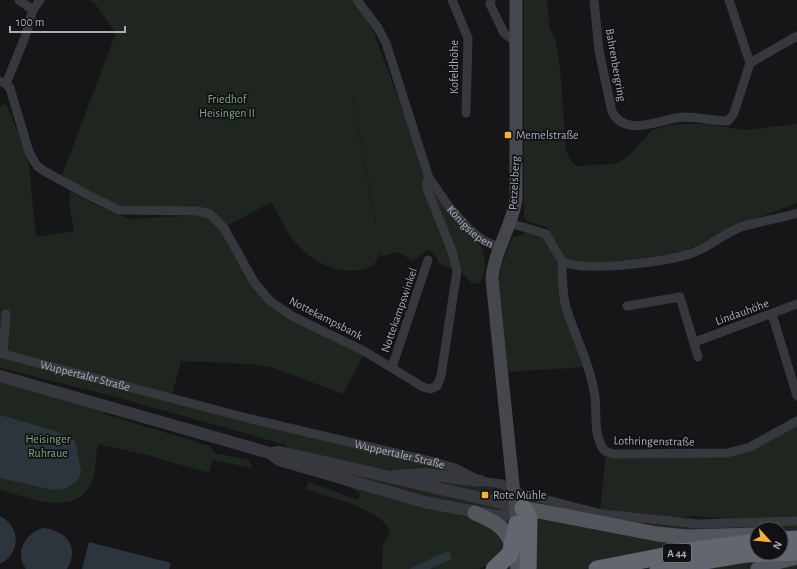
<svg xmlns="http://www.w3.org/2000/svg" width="797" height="569" viewBox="0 0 797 569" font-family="'Alegreya Sans',sans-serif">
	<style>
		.green { fill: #1e261f; fill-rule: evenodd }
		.water { fill: #2c353c }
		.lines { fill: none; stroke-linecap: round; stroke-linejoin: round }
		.minor { stroke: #37383d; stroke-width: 9 }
		.tertiary { stroke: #37383d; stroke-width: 12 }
		.secondary { stroke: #45474d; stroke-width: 13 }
		.primary { stroke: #53555c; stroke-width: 15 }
		.motorway { stroke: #63666e; stroke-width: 17 }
		.poi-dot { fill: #f2b134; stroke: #111113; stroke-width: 1.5 }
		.labels { text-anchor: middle; stroke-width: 3.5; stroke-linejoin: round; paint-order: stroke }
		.shield { fill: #111113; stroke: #7b7e86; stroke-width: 1 }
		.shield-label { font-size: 11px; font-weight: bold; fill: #a8adb8 }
		.street-label { font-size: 12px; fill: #a8adb8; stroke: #111113 }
		.park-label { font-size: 12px; fill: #7fa381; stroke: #111113 }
		.poi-label { font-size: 12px; fill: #a8adb8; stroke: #111113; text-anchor: start }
	</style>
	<rect width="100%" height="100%" fill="#161618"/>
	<path class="green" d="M88,0H352L372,28L434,194L464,229L482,248L485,262L484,274L480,283L473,284L459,270L440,265L433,252L428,250L413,261L398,252L382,256L379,254L374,265C347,279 313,265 295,242C285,230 279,215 271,202L225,227L216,215L110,206L61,178L116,33L95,4ZM350,86L376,223V226Z
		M524,0H547L550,28L556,43L560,67L566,150L570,160L577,166L616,164L630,154L652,130L665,126L679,124H706L746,130L797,124V203L752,220L675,255L637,260L583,264L567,260L547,227L528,222L524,217Z
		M6,104L28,156L36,237L74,231L69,203L70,191L92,203L129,219L203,215L210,217L218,224C232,245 250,287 268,302C295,325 333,337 364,354L343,394L271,367L248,364L181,361L171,400L428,457L461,474H445L472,481L503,485L528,496L602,515L663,524L723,519L694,516L664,519L600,511L606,452C619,457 725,457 740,452C760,446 779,432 797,422V518H795H797V569H501L498,558L479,569H430L452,559L449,550L409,569H382L383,545L390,532C383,509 327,497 305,489L309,482L358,500L360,493L337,481L281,466L286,445L112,396L0,368V106ZM757,529H781V553H757Z
		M527,233L545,238L553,251L585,367L508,372L499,282L502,265L512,239L514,237Z
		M0,379L104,411V414L210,446L215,453L249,460L252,468L213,460L209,473L147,455L98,444C95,456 97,472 91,484C74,518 27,497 0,490Z"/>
	<path class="water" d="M0,415L52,430L73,439L76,444L81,471L78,480L67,488L53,490L0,478Z
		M0,516C21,527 21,553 0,564Z
		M43,528C66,530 80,547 67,569H26C14,552 25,534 43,528Z
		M89,542L171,563L169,569H82Z
		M449,550L452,559L430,569H409Z"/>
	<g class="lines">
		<g class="minor">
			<path d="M19,0L33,10"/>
			<path id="s1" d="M357,0L378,28L386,43L429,178L450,208L470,230L483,240L500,248"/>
			<path d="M452,0L468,38L466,113"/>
			<path d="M491,0L490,4L504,33L517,43"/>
			<path d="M594,0L599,51L612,112C627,139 661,118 684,117C699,117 713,121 728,121L734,113L750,63L797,36"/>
			<path d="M729,0L750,63"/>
			<path d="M0,81L6,84L10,88L29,152L37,166L44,171L88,195L119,210L197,211L210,214L224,228L254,282L270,301L292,316L364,351L423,387L430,389L437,386L441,376L457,271L452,251L427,188V182L429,178"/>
			<path d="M6,84L25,37L33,10L40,0"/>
			<path d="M510,223L546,234L562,261C581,273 670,262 692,253C709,247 723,234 741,227C759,221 779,219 797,213"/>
			<path d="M562,261C562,276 562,292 566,307C575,337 591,366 595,397C597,414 593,438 605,451L613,454L727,453L750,447L797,421"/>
			<path d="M627,306L680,297L698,357"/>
			<path id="s2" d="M6,314L3,354L251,419L434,462L455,468L480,481L502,484L513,491L528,495L602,514L699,524L797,521"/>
			<path d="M772,314L797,396"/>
			<path d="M695,342L797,304"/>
			<path d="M392,367L428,260"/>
		</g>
		<path class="tertiary" d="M0,376L270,453L279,460L424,502L498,516L510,515L523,508
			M273,453L279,452L307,458L523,508
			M395,476L425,474L480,481"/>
		<path class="secondary" d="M516,0V199C512,227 494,251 492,279L517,524"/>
		<path class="primary" d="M523,508L657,534L687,537L754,535
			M475,513C493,521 505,526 512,545C515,554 518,559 518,569
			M758,569L773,563L797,557"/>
		<path class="motorway" d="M523,508L529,518L528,569
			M781,540L797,539
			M494,569L510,554L517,524
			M597,569L694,550L757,542
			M658,569L746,554L797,552"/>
	</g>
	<g class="poi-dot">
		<rect x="504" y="131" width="8" height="8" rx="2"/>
		<rect x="481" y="491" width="8" height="8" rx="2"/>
	</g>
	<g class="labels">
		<rect class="shield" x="663" y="544" width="28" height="18" rx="3"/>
		<g class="shield-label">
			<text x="677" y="557">A 44</text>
		</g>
		<g class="street-label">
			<text transform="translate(616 65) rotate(80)" y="4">Bahrenbergring</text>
			<text transform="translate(454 67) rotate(-90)" y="4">Kofeldhöhe</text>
			<text transform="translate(514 183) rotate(-87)" y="4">Petzelsberg</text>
			<text dy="4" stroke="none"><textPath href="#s1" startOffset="258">Königsiepen</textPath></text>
			<text transform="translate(399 310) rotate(-71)" y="4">Nottekampswinkel</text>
			<text transform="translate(742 312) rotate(-20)" y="4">Lindauhöhe</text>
			<text transform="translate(326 318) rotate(27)" y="4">Nottekampsbank</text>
			<text dy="4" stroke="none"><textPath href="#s2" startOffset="125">Wuppertaler Straße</textPath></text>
			<text transform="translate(654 441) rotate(1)" y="4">Lothringenstraße</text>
			<text dy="4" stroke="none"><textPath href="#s2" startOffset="449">Wuppertaler Straße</textPath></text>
		</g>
		<g class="park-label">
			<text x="227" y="103">Friedhof<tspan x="227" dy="14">Heisingen II</tspan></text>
			<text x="48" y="443">Heisinger<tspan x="48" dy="14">Ruhraue</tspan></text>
		</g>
		<g class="poi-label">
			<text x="516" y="139">Memelstraße</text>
			<text x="493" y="499">Rote Mühle</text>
		</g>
	</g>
	<g transform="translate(769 541) rotate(117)"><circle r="19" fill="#111113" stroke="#4d4f55"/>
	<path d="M0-3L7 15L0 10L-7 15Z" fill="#f2b134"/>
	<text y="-6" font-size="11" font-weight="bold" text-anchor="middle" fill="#a8adb8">N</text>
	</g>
	<path d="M10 26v6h115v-6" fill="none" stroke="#a8adb8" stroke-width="2"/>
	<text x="16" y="26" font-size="12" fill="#a8adb8" stroke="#111113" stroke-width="3" paint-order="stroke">100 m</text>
</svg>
